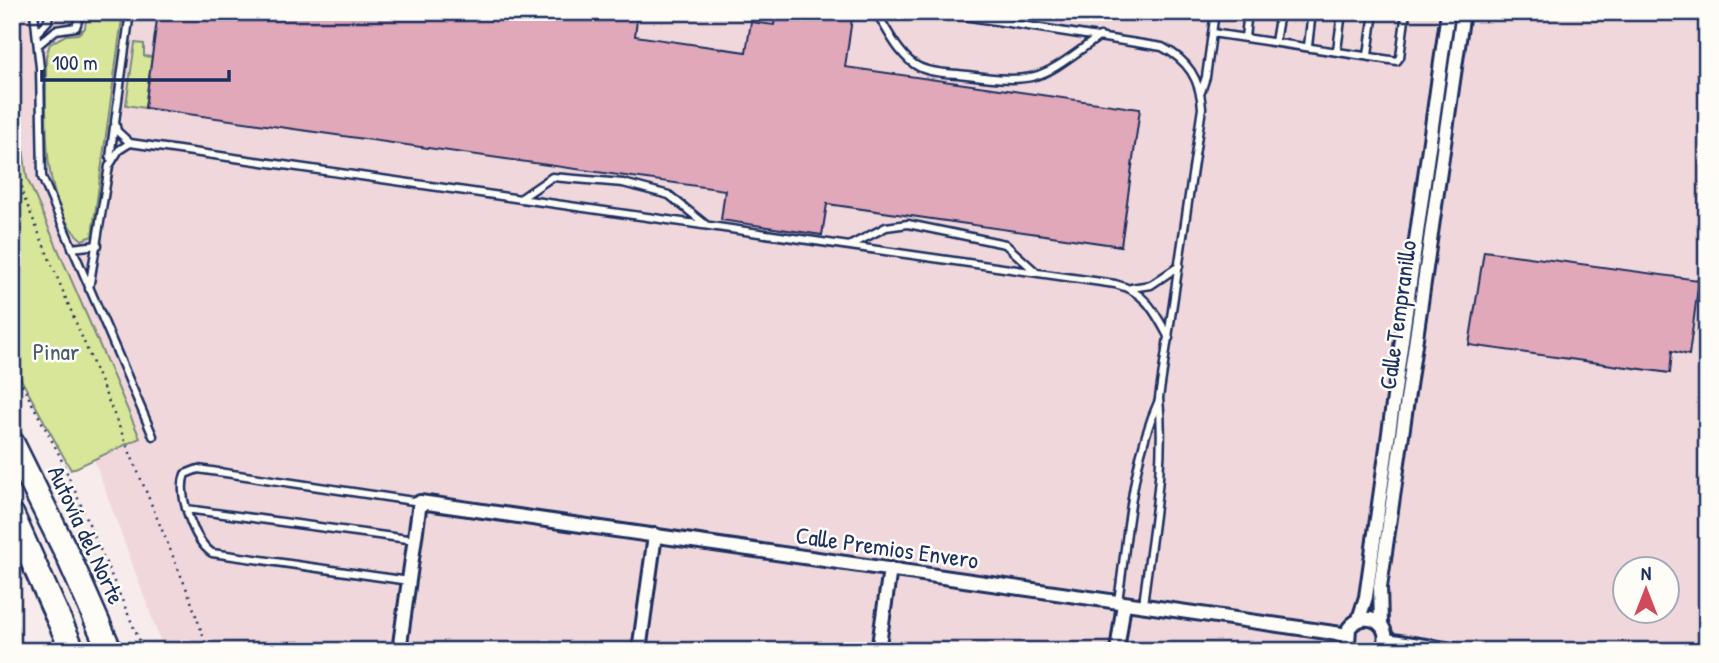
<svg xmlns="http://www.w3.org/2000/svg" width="1719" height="663" viewBox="0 0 1719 663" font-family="'Patrick Hand',sans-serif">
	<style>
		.built { fill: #f0d7dc; fill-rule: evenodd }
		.green { fill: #d8e699; stroke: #7a8a7c; stroke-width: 2 }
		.building { fill: #e1a8ba; stroke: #1b2f5e; stroke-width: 2 }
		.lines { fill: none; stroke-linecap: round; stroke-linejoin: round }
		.service-casing { stroke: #1b2f5e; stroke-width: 11 }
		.minor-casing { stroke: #1b2f5e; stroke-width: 18 }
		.motorway-casing { stroke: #1b2f5e; stroke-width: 28 }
		.path { stroke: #1b2f5e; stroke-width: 2.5; stroke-dasharray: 2 5; stroke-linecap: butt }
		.service { stroke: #fdfcf7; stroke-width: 6 }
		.minor { stroke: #fdfcf7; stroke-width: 12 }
		.motorway { stroke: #fdfcf7; stroke-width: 23 }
		.labels { text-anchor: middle; stroke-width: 5; stroke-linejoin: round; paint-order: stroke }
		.street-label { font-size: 24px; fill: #1b2f5e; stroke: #fdfcf7 }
		.park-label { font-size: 24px; fill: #4a5d6d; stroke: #fdfcf7 }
	</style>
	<rect width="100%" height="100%" fill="#f7ebeb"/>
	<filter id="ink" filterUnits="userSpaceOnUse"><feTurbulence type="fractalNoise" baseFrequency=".0143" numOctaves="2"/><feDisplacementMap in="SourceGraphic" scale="14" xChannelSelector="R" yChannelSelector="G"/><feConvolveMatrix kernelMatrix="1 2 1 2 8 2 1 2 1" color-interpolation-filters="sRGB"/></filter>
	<g filter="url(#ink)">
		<path class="built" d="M12,12H1707V651H164L12,235ZM1624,568H1666V610H1624Z"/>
		<path class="green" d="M87,12H123L92,236L82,240C38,205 47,108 46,56L50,44L66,35L78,34L85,28Z
			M135,43L144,44V56L152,57L145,108L126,105Z
			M12,65L27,178L140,438L71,470L12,363Z"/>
		<path class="building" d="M158,12H638L635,36L746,52L751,22L774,25L776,12H853L845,67L1140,109L1121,246L827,204L822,235L721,220L725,190L145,108Z
			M1484,251L1699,280L1689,355L1672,351L1670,373L1469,345Z"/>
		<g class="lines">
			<defs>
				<path id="service" d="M34,12L40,68L42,177L153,436
					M130,12L115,122L117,131L130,143
					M876,12C887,29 900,58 919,67C933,74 953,73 967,75C1041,85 1042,77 1100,36
					M938,12L1162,47C1188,60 1200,79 1202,108L1159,398C1166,467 1151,537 1143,605
					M37,33L48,21L49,12
					M1212,33L1397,61L1400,57L1406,12
					M1245,37L1248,12
					M1275,42L1280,12
					M38,45L56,30L76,27L81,12
					M1308,46L1312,12
					M1337,50L1342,12
					M1368,55L1374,12
					M1201,92L1206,77L1215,12
					M110,158L114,127
					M520,199L552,177L623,183L669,195L705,224
					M851,245L886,227L908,224L1005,244L1036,272
					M72,248L98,245
					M1131,288L1151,285L1179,266
					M89,289L109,166L119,150L130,143L1115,284C1145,291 1155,312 1169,338
					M186,509L415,540
					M409,581L212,553C194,541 177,495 185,474L198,469L420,502
					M1118,601C1128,535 1131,462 1159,400"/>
				<path id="minor" d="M1359,619L1366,597L1448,12
					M1381,623L1380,587L1463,12
					M1386,640L1459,651
					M399,651L420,502L1348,635
					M639,651L655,535
					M878,651L890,569
					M1117,651L1124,603
					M1353,651L1348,644L1349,628C1367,606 1397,627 1381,651"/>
				<path id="motorway" d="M12,443L69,558L110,651
					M12,515L73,651"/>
			</defs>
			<use href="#service" class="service-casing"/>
			<use href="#minor" class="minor-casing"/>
			<use href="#motorway" class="motorway-casing"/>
			<path class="path" d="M12,110L23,195L189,595L208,651
				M12,366L58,452L144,651"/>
			<use href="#service" class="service"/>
			<use href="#minor" class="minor"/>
			<use href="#motorway" class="motorway"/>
		</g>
	</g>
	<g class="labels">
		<g class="street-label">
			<text transform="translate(1398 315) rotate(-82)" y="8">Calle Tempranillo</text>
			<text transform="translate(86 535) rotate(65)" y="8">Autovía del Norte</text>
			<text transform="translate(887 548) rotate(8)" y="8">Calle Premios Envero</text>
		</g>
		<g class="park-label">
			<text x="56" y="360">Pinar</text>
		</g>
	</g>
	<rect width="1719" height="663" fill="none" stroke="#fdfcf7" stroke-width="42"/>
	<rect x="21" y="21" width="1677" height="621" fill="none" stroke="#1b2f5e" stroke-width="2.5" filter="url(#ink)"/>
	<g transform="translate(1646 590)"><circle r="33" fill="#fdfcf7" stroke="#a3aaba" stroke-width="2"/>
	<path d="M0-5L12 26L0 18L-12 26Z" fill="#d1495b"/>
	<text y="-10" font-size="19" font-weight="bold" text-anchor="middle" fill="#1b2f5e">N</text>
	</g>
	<path d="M42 70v10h187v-10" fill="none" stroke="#1b2f5e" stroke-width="3.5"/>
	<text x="52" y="70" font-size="21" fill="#1b2f5e" stroke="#fdfcf7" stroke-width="5" paint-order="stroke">100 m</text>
</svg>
